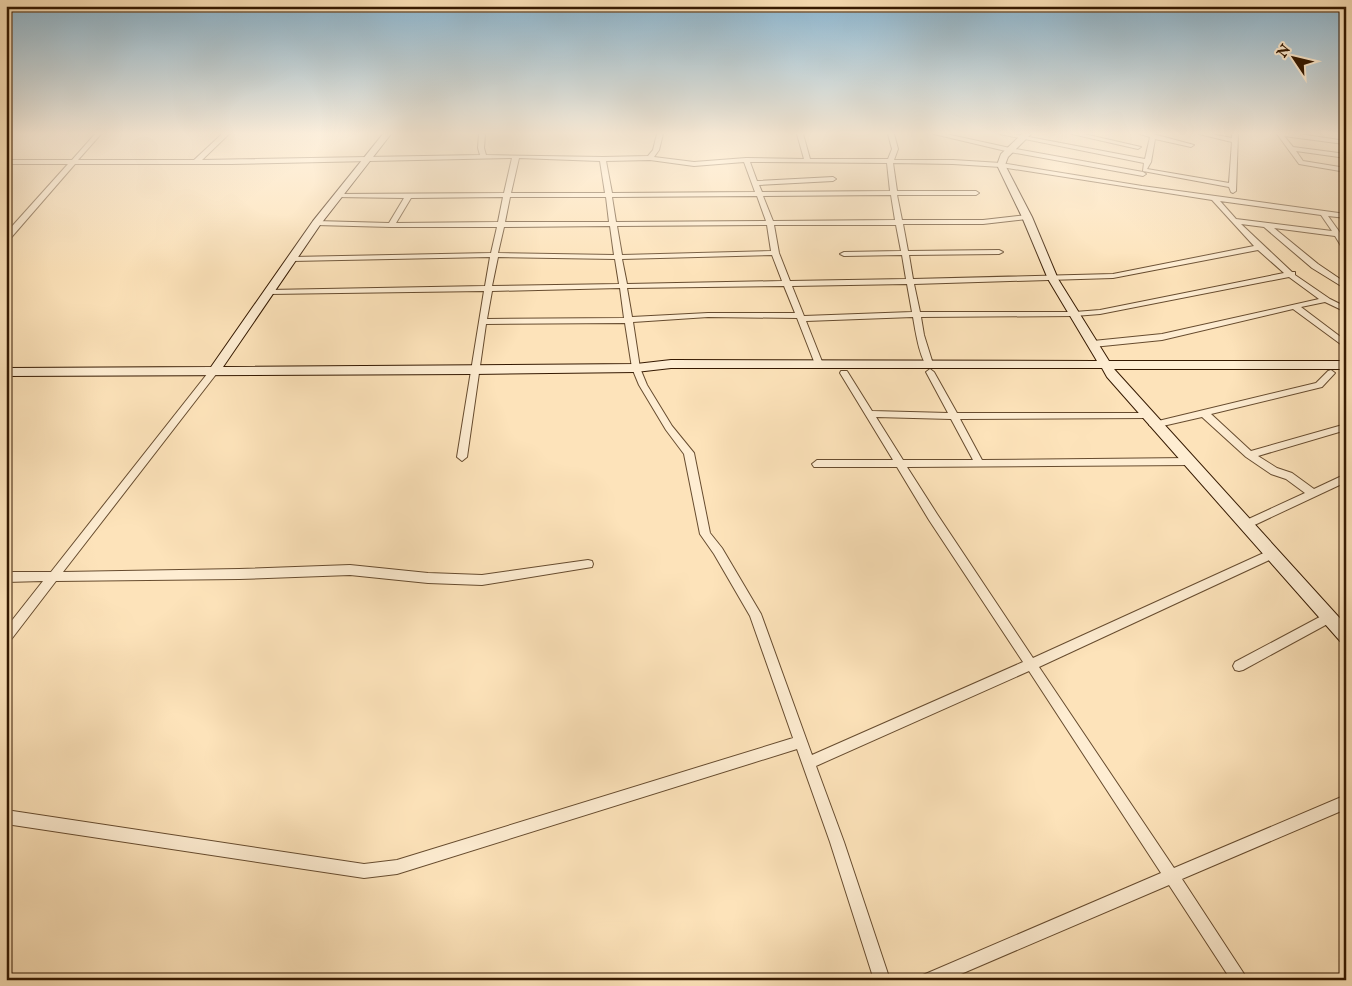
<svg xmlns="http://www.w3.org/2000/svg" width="1352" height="986" viewBox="0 0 1352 986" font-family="'IM FELL English',serif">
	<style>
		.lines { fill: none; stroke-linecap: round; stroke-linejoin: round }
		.street-casing { stroke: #674c2f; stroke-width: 2 }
		.secondary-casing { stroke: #351901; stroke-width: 2 }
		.street { fill: #feedd2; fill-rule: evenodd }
		.secondary { fill: #feedd2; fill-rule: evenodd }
	</style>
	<rect width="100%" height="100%" fill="#fde3ba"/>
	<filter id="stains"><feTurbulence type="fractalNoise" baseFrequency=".004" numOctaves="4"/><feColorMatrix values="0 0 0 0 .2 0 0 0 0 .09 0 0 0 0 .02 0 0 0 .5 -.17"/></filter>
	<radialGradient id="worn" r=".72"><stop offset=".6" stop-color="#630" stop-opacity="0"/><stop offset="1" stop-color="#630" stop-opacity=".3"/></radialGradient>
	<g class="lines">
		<defs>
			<path id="street" d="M95,134H101L78,160H194L222,134H229L202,160L480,155L478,148L479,134H485L484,148L486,155L603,157L648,156L653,150L657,134H663L659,150L654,157L694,162L746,158L804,159L797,134H803L810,159H888L892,149L888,134H894L898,149L894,160H953L1001,163L1142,186L1346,214V218L1328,216L1346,241V249H1343L1335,236L1274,228L1318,264L1346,283V289L1312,268L1264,227L1241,224L1292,272H1295V275L1330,299L1346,307V312L1325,302L1301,307L1346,341V348L1293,309L1162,340L1093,347L1089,344L1093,341L1162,334L1319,299L1289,277L1100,314L1075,316L921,317L924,335L933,364L929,367C920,363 915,328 913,317L806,321L823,364L819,367L815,364L797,318L708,317L633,322L640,368L647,385L672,426L694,453L710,533L722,548L761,614L812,755L1023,662L929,520L897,467H814L812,464L817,460H893L840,373L841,371H847L872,411L948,413L926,372L930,369L934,372L957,413H1150L1152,415L1147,418L960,419L982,460L1189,458L1194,462L1192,465L907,467L937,514L1033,658L1268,551L1272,550L1276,551L1277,554L1276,557L1039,667L1174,868L1346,795V809L1182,879L1248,980H1231L1169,885L947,980H920L923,975L1161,873L1029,671L816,766L844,842L890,980H874L830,842L797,749L397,874L364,878L6,824V810L364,864L397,860L793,738L750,616L714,554L700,534L684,454L666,430L639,385L632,368L625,323L486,324L467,457L462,461L457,457L484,291L269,294L265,292L269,290L485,286L490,257L292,261L288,259L292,257L491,253L497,227H391L316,225L313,223L316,221L389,223L404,198L335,197V195L337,194L504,193L512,158L231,164H75L9,240H6V233L68,164H6V160H72ZM519,158L600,161L605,193H511ZM650,160L694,166L744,162L755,192L612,193L606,161ZM750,162L887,163L890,191L762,192L759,185L833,181L836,179L833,177L757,181ZM893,163L953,164L1001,167L1212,200L1254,246L1113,274L913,279L909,255L999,254L1003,252L999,250L908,251L903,224H983L1027,219L1030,217L1027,215L983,220H902L897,195H976L979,193L976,191H897ZM891,195L895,220L773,221L763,196ZM757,196L766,221L616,222L612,197ZM503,197L498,222L396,223L411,198ZM510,197H606L609,222H505ZM1220,201L1321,215L1332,231L1236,219ZM767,225L771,251L622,255L617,226ZM774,225H896L901,251L844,252L840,254L844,256L902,255L906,279L790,281L779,253ZM610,226L614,255L498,253L504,227ZM1258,250L1284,273L1100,310L1075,312H920L914,284L1113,278ZM772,255L782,281L627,284L622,259ZM498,257L615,259L619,284L492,286ZM907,284L912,312L804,316L792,286ZM784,286L795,313H708L632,317L627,288ZM620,288L624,318L487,319L492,291ZM876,417L951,419L973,460H903Z
				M934,134H946L1010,148L1143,172L1146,174L1143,176L1010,152Z
				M1000,134H1013L1145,159L1150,137L1140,134H1153L1194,145L1191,147L1155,139L1151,162L1147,169L1229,183L1232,142L1199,134H1211L1232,138V134H1238L1236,191L1233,193L1231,192L1229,187L1143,171L1144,163Z
				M1072,134H1084L1141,147L1138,149Z
				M1277,134H1299L1346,141V143L1344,144L1284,136L1293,147L1346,154V158L1296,151L1303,161L1346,168V172L1299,164Z
				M214,368L218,371L217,373L63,572L239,569L350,565L428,573L482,575L588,560L592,561L593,564L592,567L482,585L428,583L350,575L239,579L56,581L10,641L6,642V628L43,581L6,582V572H51L211,369Z
				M1331,370L1335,373L1322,387L1211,414L1251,451L1346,424V430L1258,456L1277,468L1292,473L1314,489L1346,474V482L1246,529L1242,528L1241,525L1242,522L1305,493L1286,479L1271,474L1246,457L1202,417L1154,428L1149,425L1154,422L1316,383L1328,371Z
				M1329,612L1333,613L1335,617L1333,621L1243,670L1239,671L1235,670L1233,666L1235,662Z"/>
			<path id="secondary" d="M383,134H391L320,225L223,367L636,364L671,360L1097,361L1048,279L1022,217L997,165L1001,154L1022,134H1031L1008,157L1005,165L1032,217L1058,279L1109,361H1346V369H1114L1346,625V643L1340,641L1107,377L1102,368H671L636,372L473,374L6,376V368L211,367L313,221Z"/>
		</defs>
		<use href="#street" class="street-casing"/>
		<use href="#secondary" class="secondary-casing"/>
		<use href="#street" class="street"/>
		<use href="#secondary" class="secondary"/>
	</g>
	<linearGradient id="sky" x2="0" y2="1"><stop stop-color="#8bb8d4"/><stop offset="0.49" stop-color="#fef2e0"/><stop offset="1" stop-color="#fef2e0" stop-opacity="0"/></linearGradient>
	<rect width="1352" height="272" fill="url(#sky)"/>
	<rect width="1352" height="986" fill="none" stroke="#fde3ba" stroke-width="25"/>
	<rect x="8" y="8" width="1337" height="971" fill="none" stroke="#351901" stroke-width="2.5"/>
	<rect x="12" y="12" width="1327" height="961" fill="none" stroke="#351901"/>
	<g transform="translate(1294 58) rotate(305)" stroke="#feedd2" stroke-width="4" paint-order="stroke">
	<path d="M0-4L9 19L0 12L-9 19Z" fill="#351901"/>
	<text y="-8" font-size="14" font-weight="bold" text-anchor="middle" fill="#351901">N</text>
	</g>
	<rect width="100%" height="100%" filter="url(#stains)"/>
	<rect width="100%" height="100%" fill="url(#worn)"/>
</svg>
